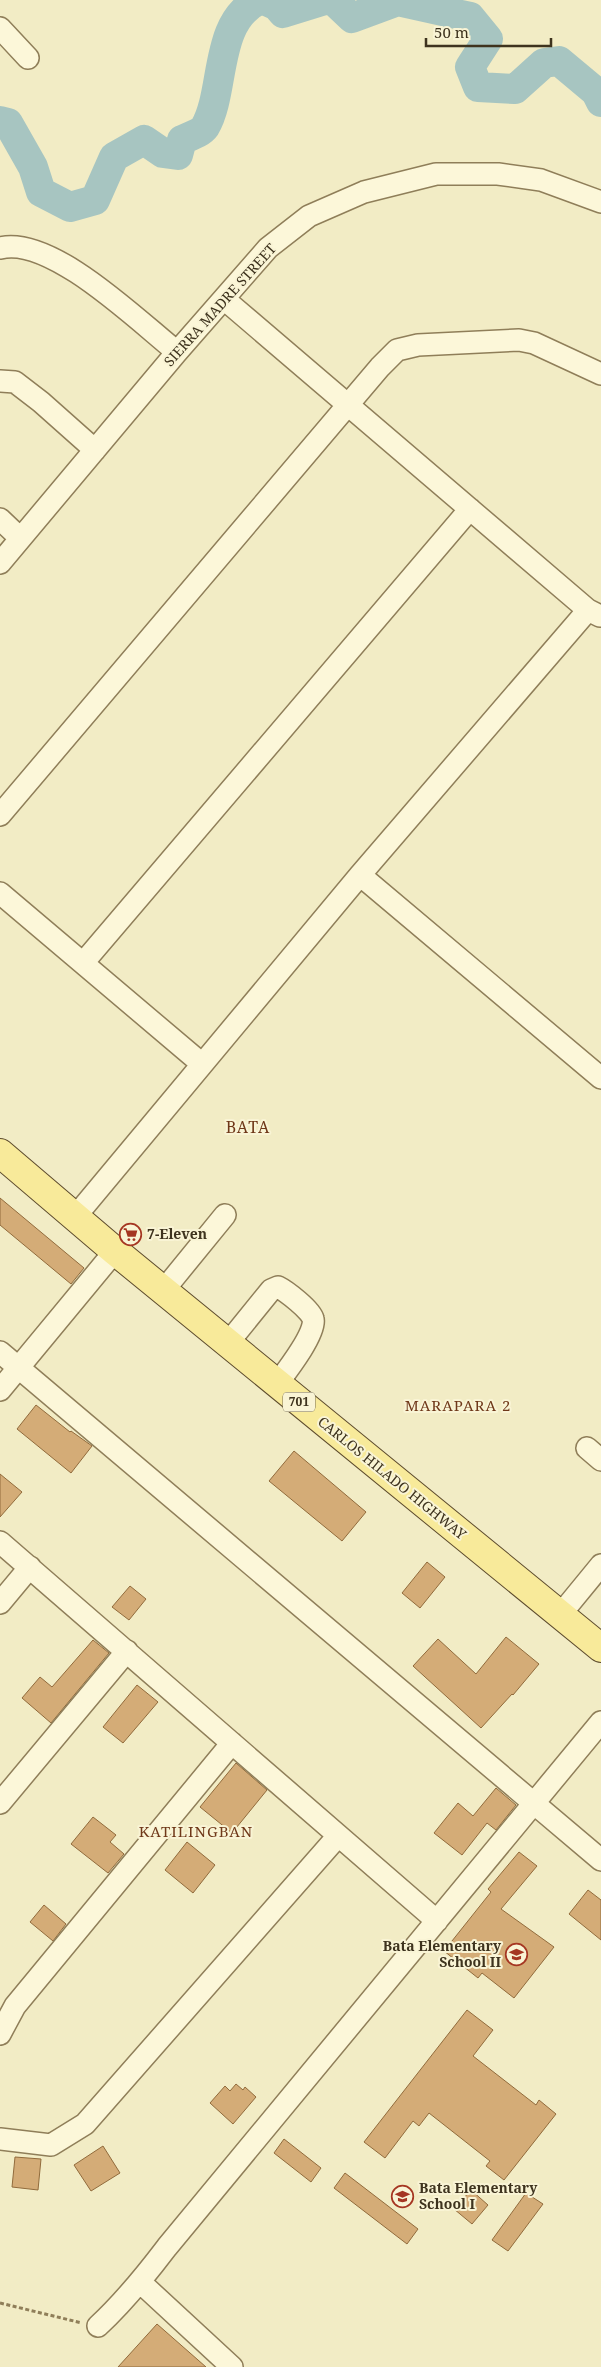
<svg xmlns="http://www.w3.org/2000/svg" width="601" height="2367" viewBox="0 0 601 2367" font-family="'Noto Serif',serif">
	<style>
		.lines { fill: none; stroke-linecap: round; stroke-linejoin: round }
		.river { stroke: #a7c5c1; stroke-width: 30 }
		.building { fill: #d4ac77; stroke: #916b3c }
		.minor-casing { stroke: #8f7e59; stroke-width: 24 }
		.major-casing { stroke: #5d4b2d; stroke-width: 30 }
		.path { stroke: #8f7e59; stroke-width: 3; stroke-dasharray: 4 2.5; stroke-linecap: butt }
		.minor { stroke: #fcf7d9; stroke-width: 21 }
		.major { stroke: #f8ea9a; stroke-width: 28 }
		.labels { text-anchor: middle; stroke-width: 4; stroke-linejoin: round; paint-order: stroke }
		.shield { fill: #f9f4d5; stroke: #766d55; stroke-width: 1 }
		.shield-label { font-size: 12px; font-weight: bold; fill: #3e331e }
		.street-label { font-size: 14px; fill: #3e331e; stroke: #f9f4d5 }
		.poi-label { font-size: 14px; font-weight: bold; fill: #3e331e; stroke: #f9f4d5; text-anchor: start }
		.neighbourhood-label { font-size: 15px; letter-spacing: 1px; fill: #6f3819; stroke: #f9f4d5 }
		.quarter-label { font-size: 16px; letter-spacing: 1px; fill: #6f3819; stroke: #f9f4d5 }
	</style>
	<rect width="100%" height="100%" fill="#f2ecc5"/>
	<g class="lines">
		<path class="river" d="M264,0L277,6L283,13L325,0
			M333,0L352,18L398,1L470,17L488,39L470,67L478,87L515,89L544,63L559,61L596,92L601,102
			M0,121L8,123L33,167L41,192L70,207L95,200L114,157L144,140L163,153L178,155L182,140C188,137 201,133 205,127C226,91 213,22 259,0"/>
	</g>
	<path class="building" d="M0,1198L84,1268L71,1284L0,1225Z
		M36,1405L70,1432L71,1431L92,1446L71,1473L17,1429Z
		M294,1451L366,1512L342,1541L269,1481Z
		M0,1474L22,1492L0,1517Z
		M427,1562L445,1577L420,1608L402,1593Z
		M130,1586L146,1599L129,1620L112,1607Z
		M506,1637L539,1664L513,1695L512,1694L481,1728L413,1666L438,1639L476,1674Z
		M93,1640L109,1653L51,1723L22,1698L40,1677L52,1687Z
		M137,1685L158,1702L123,1743L103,1727Z
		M236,1763L267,1790L232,1833L200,1807Z
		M496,1788L516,1805L496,1830L487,1823L462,1855L434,1833L458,1803L473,1816Z
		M93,1817L116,1835L110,1842L124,1854L108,1873L71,1844Z
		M187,1842L215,1865L193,1893L165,1870Z
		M519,1852L537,1866L501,1909L554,1947L514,1998L482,1973L478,1978L444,1951L491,1892L488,1889Z
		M588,1890L601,1900V1940L569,1914Z
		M44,1905L66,1924L53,1941L30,1922Z
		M467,2010L493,2030L473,2056L536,2105L539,2100L556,2114L504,2180L486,2166L490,2161L429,2113L419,2126L413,2121L385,2158L364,2142Z
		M236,2084L243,2090L245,2087L256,2097L233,2124L210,2103L225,2086L230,2091Z
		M284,2139L321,2168L311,2182L274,2153Z
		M103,2146L120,2173L91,2191L74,2165Z
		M15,2157L41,2159L38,2190L12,2187Z
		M345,2173L418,2229L407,2244L334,2188Z
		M471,2190L488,2205L472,2224L454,2209Z
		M526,2193L543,2204L508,2251L492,2240Z
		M157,2324L206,2367H118Z"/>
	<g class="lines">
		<defs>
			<path id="minor" d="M0,28L28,58
				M0,248C51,235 138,321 177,352
				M224,299L588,610L600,616
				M0,381L15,382L41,402L95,450
				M0,519L20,538
				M0,563L177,352L268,248L309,216L364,192L436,174H498L541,180L601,202
				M0,815L380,367L397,350L418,345L519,340L534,343L601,374
				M360,875L601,1078
				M0,893L202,1064
				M83,963L470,509
				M75,1217L360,875L588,610
				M163,1291L225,1215
				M228,1343L271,1290L278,1287C286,1291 311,1310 313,1319C317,1332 286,1372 277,1384
				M0,1352L601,1860
				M0,1390L115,1251
				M587,1448L601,1460
				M0,1542L437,1921
				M0,1603L30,1567
				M560,1615L601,1565
				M0,1803L127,1651
				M0,2034L15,2006L232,1743
				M0,2139L51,2145L85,2124L338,1836
				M140,2282L232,2367
				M98,2326C124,2302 145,2276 167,2247L601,1722"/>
			<path id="major" d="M0,1153L115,1251L601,1648"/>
		</defs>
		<use href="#minor" class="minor-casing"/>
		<use href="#major" class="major-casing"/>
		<path class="path" d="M0,2303L82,2323"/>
		<use href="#minor" class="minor"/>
		<use href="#major" class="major"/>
	</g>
	<defs>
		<symbol id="supermarket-ring" viewBox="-11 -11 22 22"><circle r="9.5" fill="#f9f4d5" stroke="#a53622" stroke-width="1.5"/><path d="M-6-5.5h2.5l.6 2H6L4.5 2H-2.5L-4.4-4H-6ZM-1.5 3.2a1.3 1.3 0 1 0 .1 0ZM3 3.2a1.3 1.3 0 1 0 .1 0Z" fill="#a53622"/></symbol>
		<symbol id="school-ring" viewBox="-11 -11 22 22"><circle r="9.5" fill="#f9f4d5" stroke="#a53622" stroke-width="1.5"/><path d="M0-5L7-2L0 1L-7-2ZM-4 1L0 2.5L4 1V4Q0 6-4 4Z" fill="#a53622"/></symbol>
	</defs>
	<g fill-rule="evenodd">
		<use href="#supermarket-ring" x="118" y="1222" width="25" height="25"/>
		<use href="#school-ring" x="504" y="1942" width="25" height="25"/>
		<use href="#school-ring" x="390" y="2184" width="25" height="25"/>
	</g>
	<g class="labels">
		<rect class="shield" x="283" y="1392.5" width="32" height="19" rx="4"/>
		<g class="shield-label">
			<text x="299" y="1406">701</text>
		</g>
		<g class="street-label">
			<text transform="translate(220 305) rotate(-48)" y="5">SIERRA MADRE STREET</text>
			<text transform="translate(392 1478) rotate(39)" y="5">CARLOS HILADO HIGHWAY</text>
		</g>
		<g class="poi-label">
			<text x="147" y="1239">7-Eleven</text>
			<text x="501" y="1951" text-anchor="end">Bata Elementary<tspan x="501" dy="16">School II</tspan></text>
			<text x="419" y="2193">Bata Elementary<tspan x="419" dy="16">School I</tspan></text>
		</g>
		<g class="neighbourhood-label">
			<text x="458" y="1411">MARAPARA 2</text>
			<text x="196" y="1837">KATILINGBAN</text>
		</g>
		<g class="quarter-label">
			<text x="248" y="1133">BATA</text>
		</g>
	</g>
	<path d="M426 38v8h125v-8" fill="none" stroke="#3e331e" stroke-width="2.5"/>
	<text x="434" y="38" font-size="15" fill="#3e331e" stroke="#f9f4d5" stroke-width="4" paint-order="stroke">50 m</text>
</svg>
